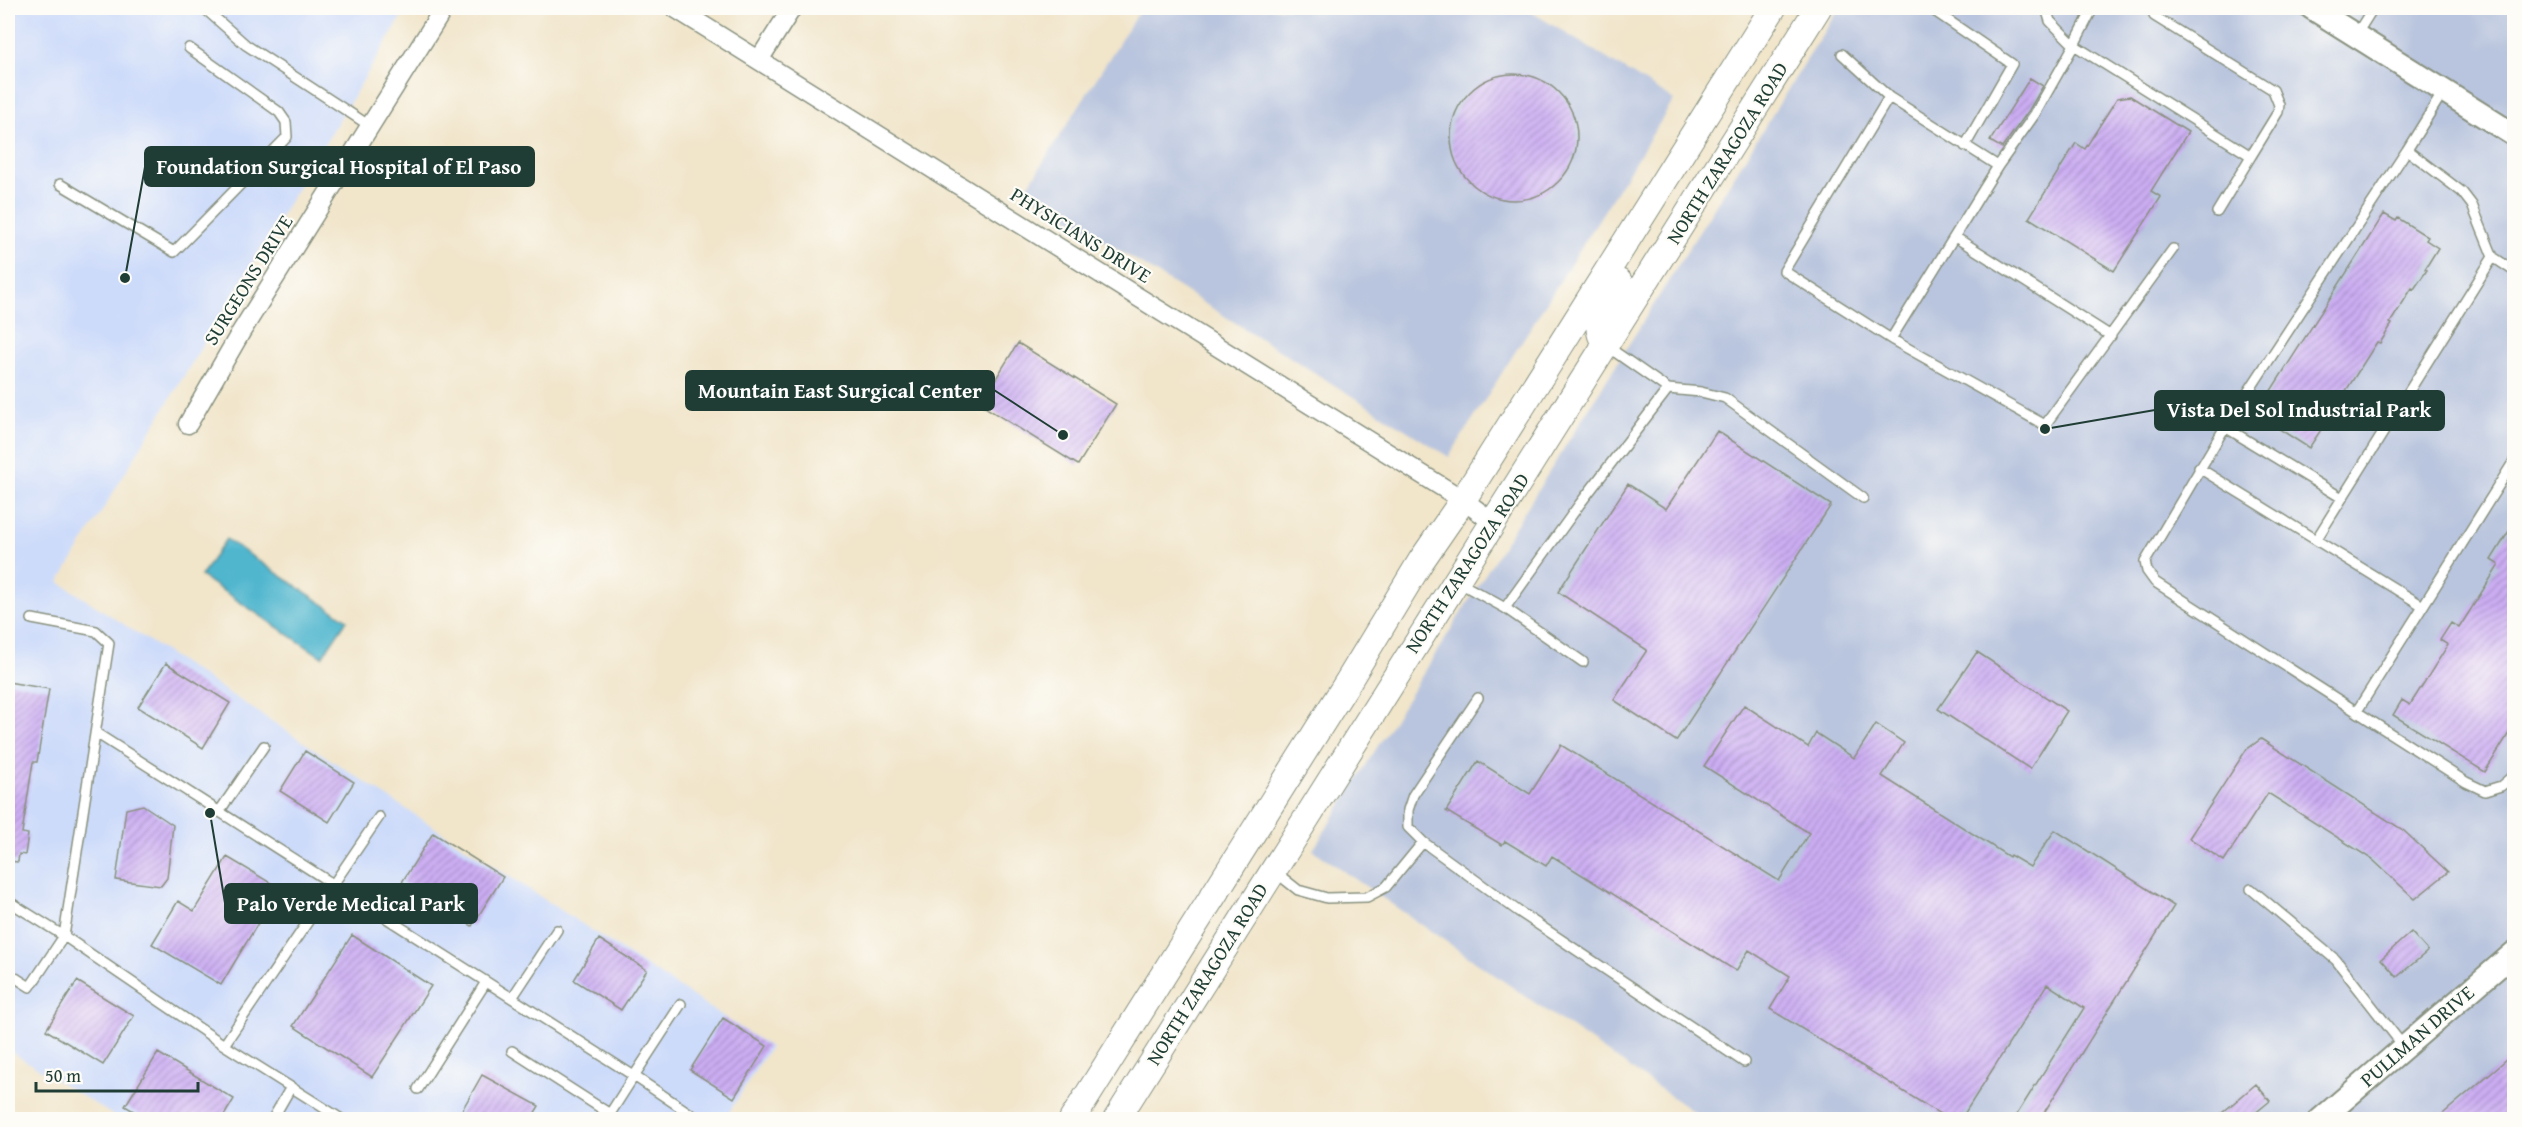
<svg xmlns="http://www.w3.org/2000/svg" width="2522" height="1127" viewBox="0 0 2522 1127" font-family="'Gentium Book Plus',serif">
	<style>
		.built { fill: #cddbfa }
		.industrial { fill: #b9c5de }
		.water { fill: #4fb6ce; stroke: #377a81; stroke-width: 1.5 }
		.building { fill: url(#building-hatch) }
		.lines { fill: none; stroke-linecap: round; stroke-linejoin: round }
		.service-casing { stroke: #88917f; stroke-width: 12 }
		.minor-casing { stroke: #88917f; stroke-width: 21 }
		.tertiary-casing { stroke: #88917f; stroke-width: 26 }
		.secondary-casing { stroke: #88917f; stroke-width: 28 }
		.service { stroke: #fff; stroke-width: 9 }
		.minor { stroke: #fff; stroke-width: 18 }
		.tertiary { stroke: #fff; stroke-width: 22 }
		.secondary { stroke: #fff; stroke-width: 26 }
		.labels { text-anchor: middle; stroke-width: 4.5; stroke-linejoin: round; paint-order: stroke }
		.street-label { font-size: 20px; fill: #1f3d34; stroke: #fdfcf7 }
		.leader { fill: none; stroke: #1f3d34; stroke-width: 2 }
		.callout-dot { fill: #1f3d34; stroke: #fdfcf7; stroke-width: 2 }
		.callout { fill: #1f3d34; stroke: #1f3d34; stroke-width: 2 }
		.callout-label { font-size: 21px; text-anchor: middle; font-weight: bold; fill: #fff }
	</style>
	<defs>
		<pattern id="building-hatch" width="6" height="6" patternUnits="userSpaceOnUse" patternTransform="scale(1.5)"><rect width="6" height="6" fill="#ccadf3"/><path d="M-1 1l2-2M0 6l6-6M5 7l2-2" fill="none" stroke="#a58ec6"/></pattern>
	</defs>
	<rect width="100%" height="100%" fill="#fdfcf7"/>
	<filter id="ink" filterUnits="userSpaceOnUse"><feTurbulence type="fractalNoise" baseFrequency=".0167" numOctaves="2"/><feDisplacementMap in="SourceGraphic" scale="12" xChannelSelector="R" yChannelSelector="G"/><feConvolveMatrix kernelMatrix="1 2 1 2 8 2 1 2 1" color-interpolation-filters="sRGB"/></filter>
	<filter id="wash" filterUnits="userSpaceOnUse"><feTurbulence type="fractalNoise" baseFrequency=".008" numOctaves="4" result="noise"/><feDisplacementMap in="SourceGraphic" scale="24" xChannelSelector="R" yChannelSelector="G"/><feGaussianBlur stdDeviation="1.35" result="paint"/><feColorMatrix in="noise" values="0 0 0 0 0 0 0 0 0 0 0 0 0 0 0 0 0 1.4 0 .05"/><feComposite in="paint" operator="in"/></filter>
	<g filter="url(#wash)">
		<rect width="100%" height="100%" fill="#f1e5ca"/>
		<path class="built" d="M8,8H407L59,582L770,1047L725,1119H119L8,1050V579L12,551L8,548Z"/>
		<path class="industrial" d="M1141,8H1525L1674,100L1449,457L1025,191Z
			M1839,8H2514V1119H1704L1313,850Z"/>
		<path class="water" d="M226,539L347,620L322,657L201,576Z"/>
		<g id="blocks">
			<path class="building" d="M1451 137a63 63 0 1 1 126 0a63 63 0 1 1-126 0Z
				M2030,78L2043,86L2029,110L2002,148L1990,141Z
				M2130,96L2188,132L2151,191L2161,197L2114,271L2029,218L2076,143L2085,149L2117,98Z
				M2384,214L2396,221L2398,218L2428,237L2426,240L2438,248L2425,269L2427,270L2414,289L2412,288L2390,323L2392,324L2380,343L2377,342L2340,400L2343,402L2331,421L2328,419L2309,448L2256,414Z
				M1018,343L1116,404L1078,465L980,404Z
				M1717,431L1831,505L1676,741L1614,700L1647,650L1558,592L1628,484L1666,509Z
				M2514,523V725L2485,772L2393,715L2402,700L2410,705L2448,645L2440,640L2451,623L2459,628L2499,565L2491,560Z
				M1977,652L2067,711L2030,769L1938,709Z
				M166,663L230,703L203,748L138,707Z
				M8,682L49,689L37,762H33L22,833L28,834L25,855L19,854L18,862L8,861Z
				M1744,705L1808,747L1816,733L1854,758L1876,724L1904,743L1882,776L2009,857L2010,855L2030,867L2055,830L2174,906L2040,1119H2014L2084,1008L2047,984L1961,1119H1948L1770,1009L1790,976L1749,950L1736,971L1552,856L1546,866L1505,841L1502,845L1446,811L1478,761L1530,794L1561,745L1779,881L1809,833L1704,766Z
				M2261,739L2403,830L2448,872L2415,899L2373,860L2268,793L2224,861L2189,838L2246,750Z
				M305,751L354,782L329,822L280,791Z
				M143,805L173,825L167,878L161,886L116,880L126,809Z
				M433,833L503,877L472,926L402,882Z
				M227,857L279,888L221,985L152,944L178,901L194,911Z
				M2411,932L2428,951L2397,977L2381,959Z
				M352,935L431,986L372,1077L293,1026Z
				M599,939L647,970L621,1010L574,980Z
				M77,981L134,1016L103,1065L46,1030Z
				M723,1018L767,1046L734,1098L690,1070Z
				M158,1053L234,1099L222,1119H147L125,1106Z
				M2514,1053V1119H2437Z
				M482,1075L539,1106L531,1119H457Z
				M2256,1084L2270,1101L2248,1119H2215Z"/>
		</g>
	</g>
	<g filter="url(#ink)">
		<use href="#blocks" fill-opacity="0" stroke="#88917f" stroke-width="1.5"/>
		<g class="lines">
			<defs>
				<path id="service" d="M204,8L246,45L370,126
					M1930,8L2012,64L1965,146
					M2046,8L2050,21L2074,45L2035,114L1998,166L1891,339L2045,425L2173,249
					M2093,8L2074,45L2251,156L2278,112L2279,105L2273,90L2154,16
					M2356,35L2373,8
					M1842,54L1889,97L1998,166
					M1889,97L1784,271L1891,339
					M2407,150L2443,92
					M60,184L174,252L287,137L286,122L279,112L189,48
					M2217,212L2251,156
					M1955,237L2111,336
					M2514,271L2493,257L2472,205L2462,192L2407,150L2225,427L2145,562L2147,571L2155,582L2466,782L2485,791L2501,786L2514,775
					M1608,347L1668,389L1701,392L1725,398L1863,498
					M2225,427L2342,498
					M2199,468L2423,606L2514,461
					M2316,540L2493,257
					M1458,582L1505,608L1583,662
					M1505,608L1579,505L1668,389
					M2357,711L2423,606
					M96,733L634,1076L606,1120
					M219,812L264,746
					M1423,842L1408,827V810L1413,795L1478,698
					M1274,871L1298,890L1327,898L1367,897L1386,887L1423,842L1518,911L1744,1062
					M2251,889L2336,960L2404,1047
					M8,901L64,936L224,1045L343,1120
					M8,973L30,987L64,936L109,643L96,631L32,619
					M512,998L557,930
					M681,1004L634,1076L698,1119
					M224,1045L379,817
					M512,1051L610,1114
					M418,1089L486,982
					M272,1120L291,1087"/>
				<path id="minor" d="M675,8L1463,500L1493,522
					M759,60L792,8
					M188,424L241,332L444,8"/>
				<path id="tertiary" d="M2312,8L2514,135
					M2320,1120L2514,953"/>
				<path id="secondary" d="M1606,345C1590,321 1605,305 1619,282
					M1072,1120L1349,680L1421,561L1463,500L1773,8
					M1116,1120L1818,8"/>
			</defs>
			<use href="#service" class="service-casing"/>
			<use href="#minor" class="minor-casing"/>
			<use href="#tertiary" class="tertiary-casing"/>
			<use href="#secondary" class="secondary-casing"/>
			<use href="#service" class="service"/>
			<use href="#minor" class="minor"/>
			<use href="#tertiary" class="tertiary"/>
			<use href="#secondary" class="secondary"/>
		</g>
	</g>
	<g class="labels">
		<g class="street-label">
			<text transform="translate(1727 153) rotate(-58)" y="7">NORTH ZARAGOZA ROAD</text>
			<text transform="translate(1081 235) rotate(32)" y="7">PHYSICIANS DRIVE</text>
			<text transform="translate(248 280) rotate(-58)" y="7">SURGEONS DRIVE</text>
			<text transform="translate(1467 563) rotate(-57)" y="7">NORTH ZARAGOZA ROAD</text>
			<text transform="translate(1207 974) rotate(-58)" y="7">NORTH ZARAGOZA ROAD</text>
			<text transform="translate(2417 1036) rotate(-41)" y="7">PULLMAN DRIVE</text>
		</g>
	</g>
	<path class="leader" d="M125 278L145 167M1063 435L994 390M2045 429L2155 410M210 813L225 903"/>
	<g class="callout-dot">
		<circle cx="125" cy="278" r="6"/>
		<circle cx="1063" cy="435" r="6"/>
		<circle cx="2045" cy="429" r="6"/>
		<circle cx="210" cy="813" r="6"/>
	</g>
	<g class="callout">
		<rect x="145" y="147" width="389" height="39" rx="6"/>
		<rect x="686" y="371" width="308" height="39" rx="6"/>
		<rect x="2155" y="391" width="289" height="39" rx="6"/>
		<rect x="225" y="884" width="252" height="39" rx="6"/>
	</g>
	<g class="callout-label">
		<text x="339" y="174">Foundation Surgical Hospital of El Paso</text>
		<text x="840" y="398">Mountain East Surgical Center</text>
		<text x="2299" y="417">Vista Del Sol Industrial Park</text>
		<text x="351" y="911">Palo Verde Medical Park</text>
	</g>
	<rect width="2522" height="1127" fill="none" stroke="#fdfcf7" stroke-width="30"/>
	<path d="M36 1082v9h162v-9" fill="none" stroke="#1f3d34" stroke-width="3"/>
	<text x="45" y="1082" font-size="18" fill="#1f3d34" stroke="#fdfcf7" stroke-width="4.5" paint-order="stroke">50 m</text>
</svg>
